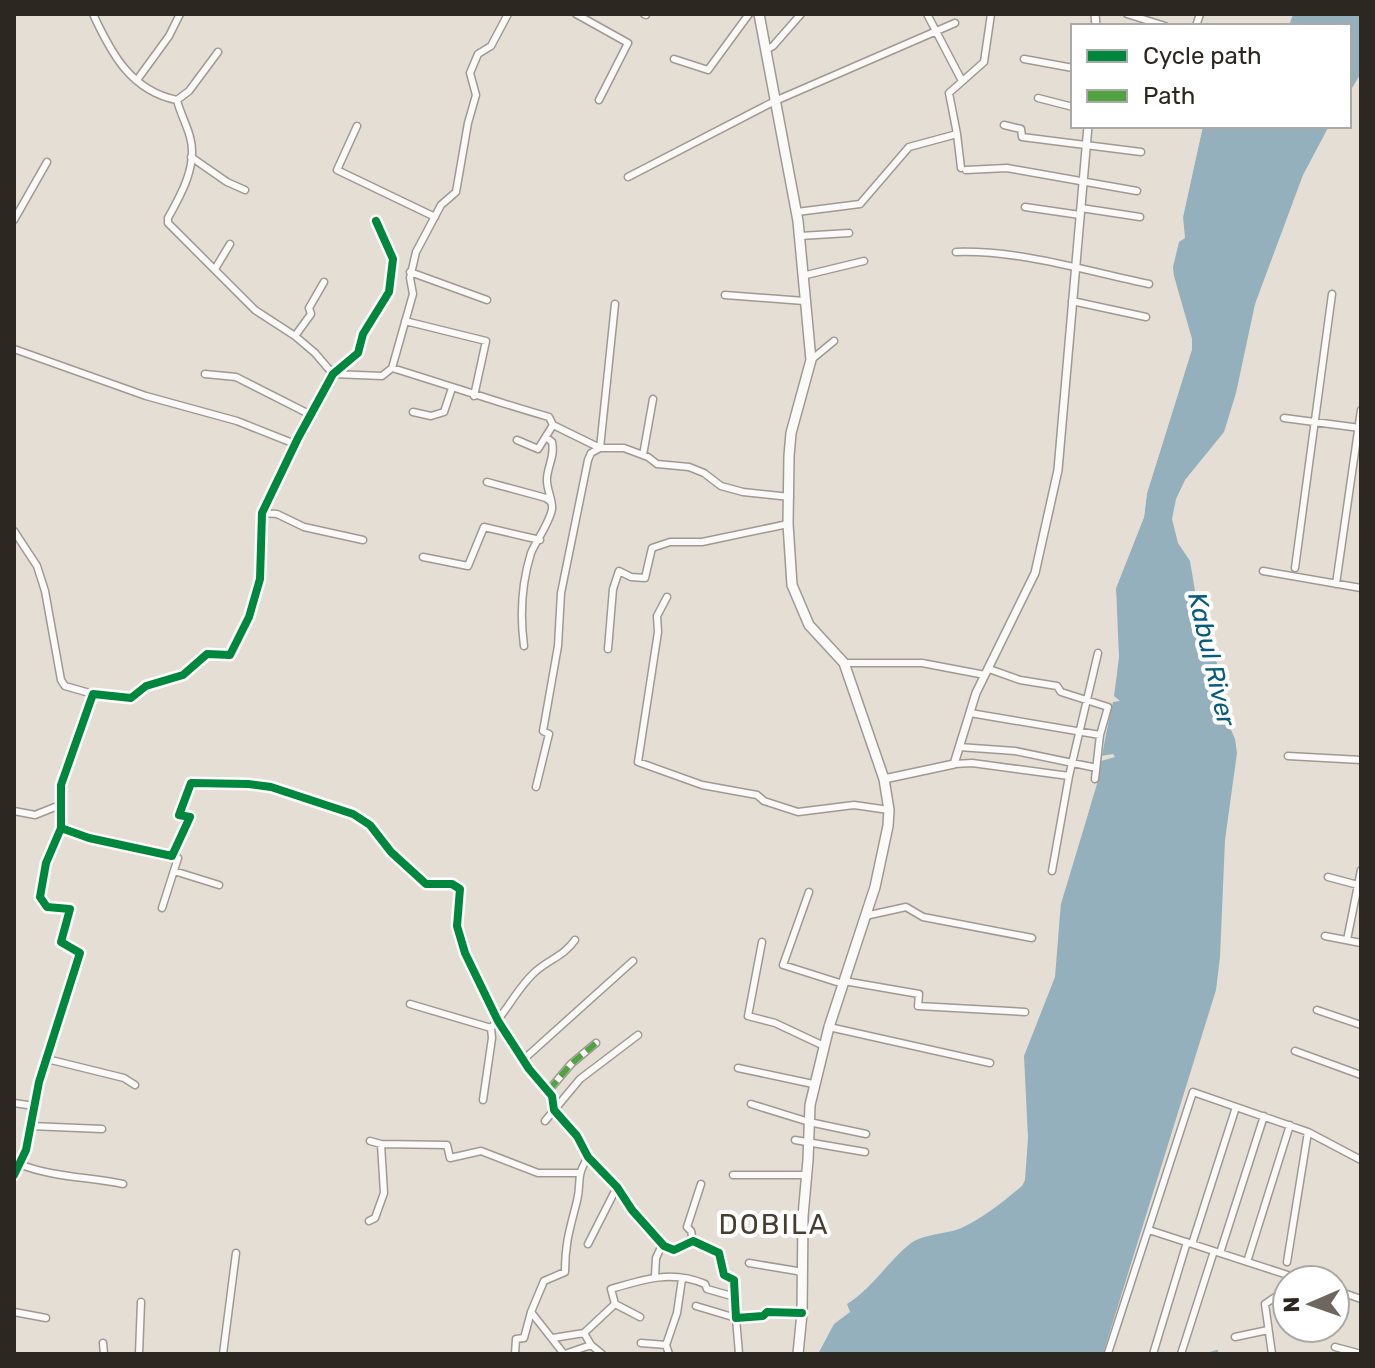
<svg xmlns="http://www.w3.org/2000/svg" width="1375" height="1368" viewBox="0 0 1375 1368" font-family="Rubik,sans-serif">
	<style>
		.water { fill: #94b0bc }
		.pier { fill: #e5ded5 }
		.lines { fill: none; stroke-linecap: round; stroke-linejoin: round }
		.stream { stroke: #94b0bc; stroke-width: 2 }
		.minor-casing { stroke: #9f9993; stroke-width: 9 }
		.tertiary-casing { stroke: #9f9993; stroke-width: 10 }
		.primary-casing { stroke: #9f9993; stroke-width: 12 }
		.minor { stroke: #fbfaf9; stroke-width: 6 }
		.tertiary { stroke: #fbfaf9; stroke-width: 7 }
		.primary { stroke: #fbfaf9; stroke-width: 9 }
		.quiet { stroke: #51a341; stroke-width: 6; stroke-dasharray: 12 6; stroke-linecap: butt }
		.cycleway-casing { stroke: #fff; stroke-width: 13 }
		.cycleway { stroke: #00873e; stroke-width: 8 }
		.labels { text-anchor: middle; stroke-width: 8; stroke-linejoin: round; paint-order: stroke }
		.water-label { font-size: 26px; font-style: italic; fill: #065d7b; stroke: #fff }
		.quarter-label { font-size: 28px; letter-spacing: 2px; fill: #473d30; stroke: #fff }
	</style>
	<rect width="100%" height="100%" fill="#e5ded5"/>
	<path class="water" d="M1293,14H1361V73L1349,93V26H1289Z
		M1203,126H1329L1303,175L1255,304L1236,393L1224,432L1185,480L1176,499L1172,519L1178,543L1190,561L1198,609L1219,669L1226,697L1228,723L1235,739L1237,753L1225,840L1220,957L1216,990L1103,1354H818L834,1324L850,1312L847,1304C872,1289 888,1261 911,1243C924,1234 945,1234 959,1229C982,1219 1003,1202 1022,1186L1025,1180L1028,1138L1024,1056L1055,977L1061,902L1097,784L1117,673L1116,588L1144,517L1147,493L1192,349V339L1174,276L1173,267L1179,242L1185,238L1183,216Z"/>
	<path class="pier" d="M1200,126H1203L1200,139L1182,222L1181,216Z
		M1190,342L1192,349L1147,493L1144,517L1116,588L1119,657L1114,696L1120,701L1113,702L1101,756L1113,754L1115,757L1101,761L1088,814L1054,927L1059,899L1094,786L1111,689L1115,657L1113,585L1141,516L1144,490Z"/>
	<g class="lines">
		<path class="stream" d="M1207,1354L1217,1351V1354"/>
		<defs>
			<path id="minor" d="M93,14C111,53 131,91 177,100C180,113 187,125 190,137C198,165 181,195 168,218V223L255,310L295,336L315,353L333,374
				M576,14L628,43L599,100
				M644,14L646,15
				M927,14L962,81
				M1127,14L1165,26
				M1196,26L1200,14
				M766,50L773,46L801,14
				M674,59L708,70L749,14
				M1024,59L1073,68
				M137,80L169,36L180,14
				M1038,98L1073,107
				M177,100L189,91L218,52
				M1004,125L1021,129L1022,137L1141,152
				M357,126L337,170L435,217
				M957,134L961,168
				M191,157L227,182L245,190
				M966,170L1007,168L1137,191
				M628,177L775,101L955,23
				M1025,207L1080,215
				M1081,208L1140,217
				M797,212L860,204L909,147L957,134L949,93L984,62L991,14
				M14,220L47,162
				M800,236L849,233
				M956,252C1021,250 1086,271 1149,284
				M215,269L230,244
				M410,272L487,300
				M802,276L864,261
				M725,295L804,301
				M1072,301L1146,317
				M405,321L486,341L474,396
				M295,336L311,314L309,308L324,282
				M14,349L146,396L237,421L295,444
				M811,360L834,341
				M392,368L413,294L410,278L416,252L441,205L456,192L468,123L476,95L470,73L478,54L491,46L508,14
				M205,374L236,377L311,415
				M333,374L382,376L392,368C445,384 496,402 549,417L553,425L600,448H624L648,457L657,464L689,467L704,473L721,486L743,492L790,497
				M413,412L431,416L444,412L452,388
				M1284,418L1360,428
				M517,440L538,449L553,425
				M643,455L653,399
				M487,482L546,498L551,502
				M262,513L277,514L304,527L363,540
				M14,531L37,566L45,591L61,680L65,686L93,694
				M423,557L468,566L484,527L540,540
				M1295,568L1332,294
				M1263,571L1361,588
				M1336,584L1361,410
				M667,597L657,616L658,632L638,762L702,785L757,795L764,801L798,812L854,805L889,810
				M524,646C520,616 522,582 531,553C536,541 550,522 552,509C553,499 546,489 547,478C548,465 555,456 552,442L546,437
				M608,649L613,589L619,571L631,577L645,578L652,548L670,542H702L788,524
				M844,663H922L985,675
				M989,669L1020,680L1057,686L1061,692L1108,707L1100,735L1095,779
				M970,713L1100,735
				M959,747L1015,751L1092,767
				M1288,756L1361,760
				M954,764L972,763L1069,776
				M536,787L549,734L543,731L558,646L561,593L588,460L591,453L600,448L615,304
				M14,811L35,815L60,805
				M61,828L89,838L172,856L190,817L179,815L191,783L248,784L271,787L353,814L370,825L391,852L426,884H452L460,889L457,926L465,953L498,1021L529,1069L552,1096L554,1110L577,1136L588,1157L617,1187L632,1210L664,1246L674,1250L693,1241L719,1253L724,1275L734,1280L736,1318L763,1316L767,1312L802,1313
				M174,871L219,885
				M1052,871L1069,776L1098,653
				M1328,877L1358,885
				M809,892L783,965L843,984
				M162,908L178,858L172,856
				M865,916L906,907L923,917L1032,938
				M1325,936L1361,943
				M1347,940L1361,870
				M762,942L748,1016L775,1023L824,1046
				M844,981L919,994L918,1006L1025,1012
				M410,1004L491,1028C507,1011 518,987 535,972C548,960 564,956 575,940
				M1317,1010L1361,1025
				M829,1027L990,1063
				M1295,1051L1361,1075
				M47,1059L124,1078L135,1085
				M524,1059L633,961
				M738,1068L813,1084
				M549,1090L571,1064L596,1043
				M483,1100L492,1038L491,1028
				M14,1103L34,1106
				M751,1104L809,1122L866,1134
				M545,1121L580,1079L638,1035
				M30,1126L102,1129
				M795,1140L865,1152
				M370,1141L381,1144L447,1145L450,1158L481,1151L538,1173H578
				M19,1164C51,1177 89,1177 123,1184
				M14,1175L26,1150L39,1082L80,953L61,942L70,909L47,907L40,897L46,863L61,828V785L93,694L131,698L146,686L183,675L207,654L230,655L249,617L260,579L262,513L298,438L333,374L358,353L363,334L389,292L393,259L376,221
				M733,1175H805
				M369,1221L375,1218L384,1193L381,1144
				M1149,1230L1303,1280
				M693,1241L691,1231L687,1227L701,1184
				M588,1244L617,1187
				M1192,1244L1236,1107
				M1220,1253L1264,1116
				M1247,1262L1290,1125
				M1287,1262L1308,1132
				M749,1263L797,1271L803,1274
				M655,1276L656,1258L663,1243
				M1335,1290L1361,1299
				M615,1304L640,1317
				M696,1306L736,1318L739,1354
				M14,1312L46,1318
				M1235,1337L1268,1330
				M553,1338L584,1333
				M103,1343L104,1354
				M641,1343L666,1345
				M1335,1347L1361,1354
				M1108,1353L1193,1092L1308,1132L1361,1160
				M139,1354L141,1302
				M223,1354L236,1253
				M515,1354L516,1339L524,1338L531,1312
				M564,1354L531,1312L544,1281L565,1272C565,1243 570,1228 577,1201C582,1180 575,1178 588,1157
				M565,1354L591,1345
				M602,1354L591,1345L584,1333L615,1304L611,1289C644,1279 672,1270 705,1284L707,1289L735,1297
				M669,1354L666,1345L677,1313L682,1279
				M1153,1354L1187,1242
				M1181,1354L1214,1251
				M1272,1354L1265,1304L1284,1291L1288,1275"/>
			<path id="tertiary" d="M1095,14L1096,26
				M884,779L954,764L976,693L1035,573L1058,470L1088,126"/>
			<path id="primary" d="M759,14L798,221L811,360L791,433L789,456L788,524L792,585L809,625L844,663L884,779L889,810L888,826L875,887L829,1027L810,1105L808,1160L803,1216L802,1313L798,1354"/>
		</defs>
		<use href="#minor" class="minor-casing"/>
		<use href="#tertiary" class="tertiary-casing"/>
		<use href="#primary" class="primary-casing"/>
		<use href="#minor" class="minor"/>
		<use href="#tertiary" class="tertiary"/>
		<use href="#primary" class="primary"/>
		<path class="quiet" d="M549,1090L571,1064L596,1043"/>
		<defs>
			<path id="cycleway" d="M61,828L89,838L172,856L190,817L179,815L191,783L248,784L271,787L353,814L370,825L391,852L426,884H452L460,889L457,926L465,953L498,1021L529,1069L552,1096L554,1110L577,1136L588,1157L617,1187L632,1210L664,1246L674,1250L693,1241L719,1253L724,1275L734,1280L736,1318L763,1316L767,1312L802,1313
				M14,1175L26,1150L39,1082L80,953L61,942L70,909L47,907L40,897L46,863L61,828V785L93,694L131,698L146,686L183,675L207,654L230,655L249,617L260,579L262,513L298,438L333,374L358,353L363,334L389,292L393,259L376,221"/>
		</defs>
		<use href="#cycleway" class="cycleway-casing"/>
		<use href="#cycleway" class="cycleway"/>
	</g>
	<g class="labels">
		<g class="water-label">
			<text transform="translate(1212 659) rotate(77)" y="9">Kabul River</text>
		</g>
		<g class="quarter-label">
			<text x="774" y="1234">DOBILA</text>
		</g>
	</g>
	<rect width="1375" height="1368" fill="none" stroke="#2c2721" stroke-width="32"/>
	<rect x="1071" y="24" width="280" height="104" fill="#ffffff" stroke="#aba9a6" stroke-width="2"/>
	<rect x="1087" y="50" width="40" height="12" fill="#00873e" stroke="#aba9a6" stroke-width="2"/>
	<text x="1143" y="64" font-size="24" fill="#2c2721">Cycle path</text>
	<rect x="1087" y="90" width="40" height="12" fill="#51a341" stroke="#aba9a6" stroke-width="2"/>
	<text x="1143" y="104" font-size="24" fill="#2c2721">Path</text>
	<g transform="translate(1311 1304) rotate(268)"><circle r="38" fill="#ffffff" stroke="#aba9a6" stroke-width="2"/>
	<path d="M0-6L14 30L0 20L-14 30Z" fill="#6d6760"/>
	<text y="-12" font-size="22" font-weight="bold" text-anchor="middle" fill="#2c2721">N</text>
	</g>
</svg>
